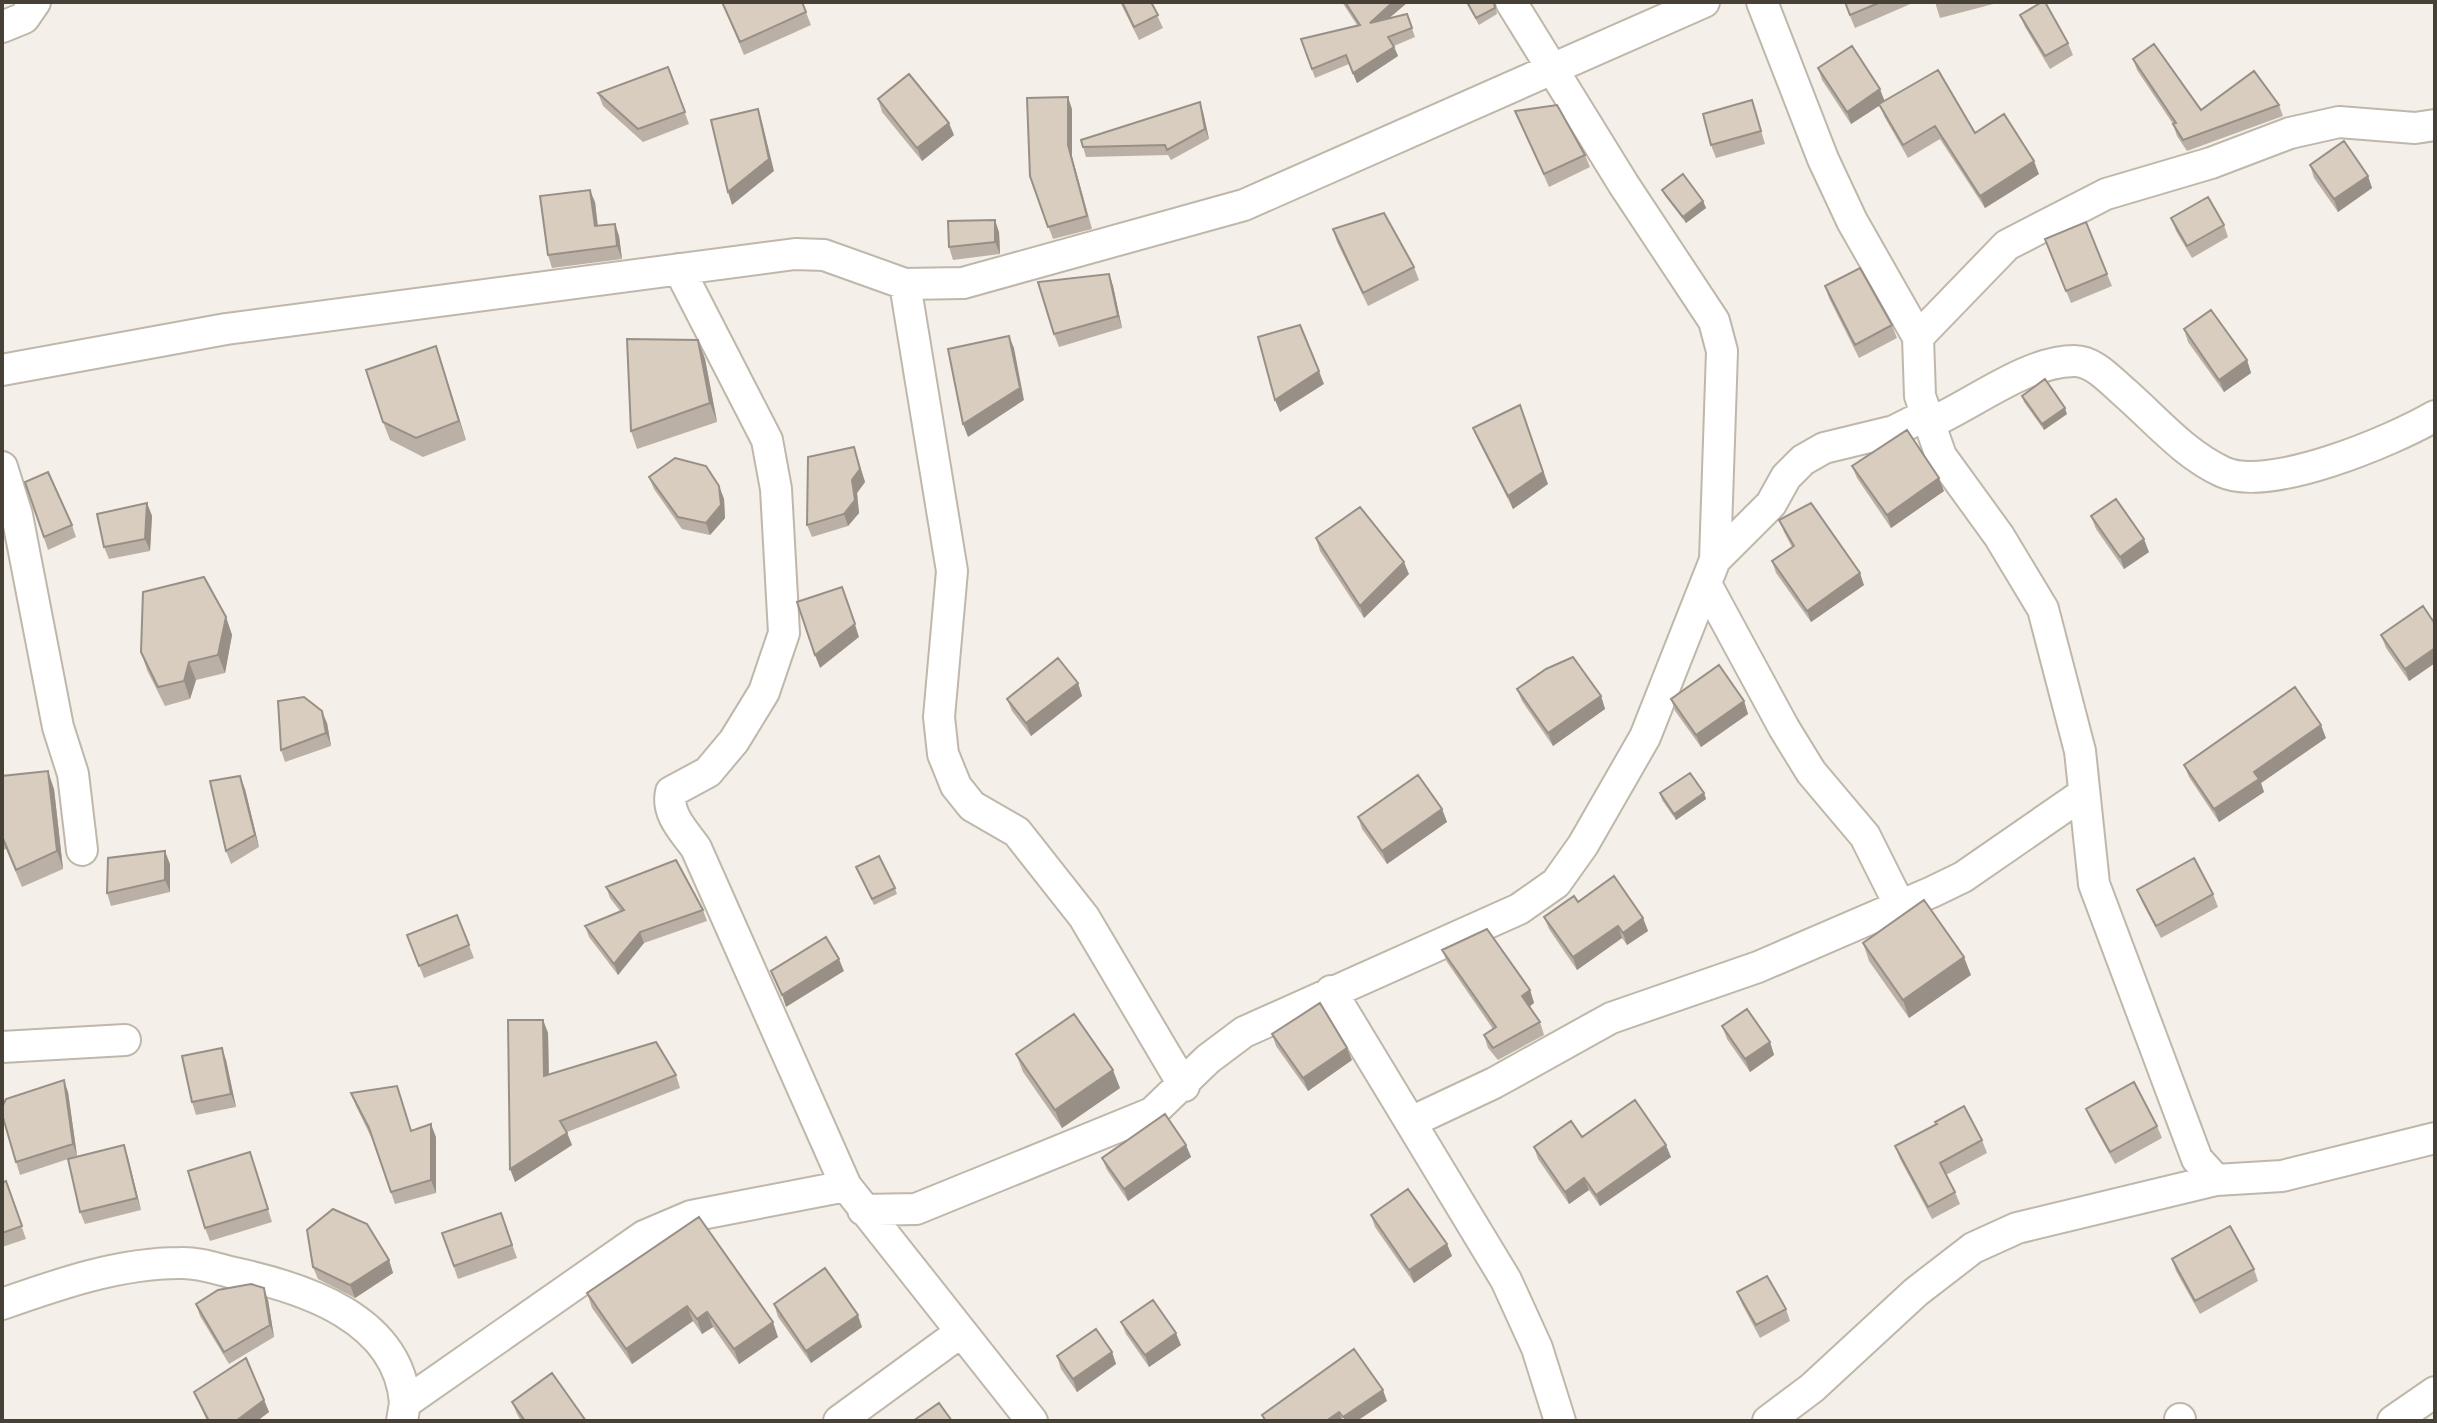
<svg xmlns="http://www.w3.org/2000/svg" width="2437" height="1423" viewBox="0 0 2437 1423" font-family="Commissioner,sans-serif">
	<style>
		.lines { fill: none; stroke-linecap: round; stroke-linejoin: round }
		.street-casing { stroke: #bfb7aa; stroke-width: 34 }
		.street { stroke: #fff; stroke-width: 30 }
		.wall { fill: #bbb0a5 }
		.shaded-wall { fill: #989086 }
		.building { fill: #d9cdc0; stroke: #989086; stroke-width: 2 }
	</style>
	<rect width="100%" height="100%" fill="#f4efe8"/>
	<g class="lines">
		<defs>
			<path id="street" d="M1762,2L1823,159L1852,221L1918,337L1920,396L1941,456L1999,536L2043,609L2080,751L2094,884L2197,1159L2216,1180
				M2,27L24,18L35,2
				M679,269L767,440L776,489L784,633L764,692L734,741L708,772L671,792C666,814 684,831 696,848L846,1186L1032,1421
				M905,284L952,571L939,717L943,754L956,786L972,806L1017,832L1084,917L1184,1086
				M1918,337L2007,245L2106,194L2211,163L2290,133L2339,122L2415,128L2435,125
				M2,370L226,329L795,254L824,255L905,284L963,283L1244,205L1704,2
				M1930,423C1972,405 2027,361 2074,361C2094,361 2110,380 2124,392C2156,420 2184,454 2223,472C2269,493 2392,441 2435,416
				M2,467L17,515L58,727L73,774L82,850
				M1715,560L1771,504L1786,477L1803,460L1824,448L1894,431L1926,415
				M1706,584L1784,728L1811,772L1865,836L1900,906
				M1331,991L1506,1280L1537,1348L1560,1421
				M2,1047L125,1040
				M1411,1122L1494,1083L1611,1018L1758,967L1932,892L1963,877L2083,794
				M863,1210L916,1209L1152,1113L1208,1059L1244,1032L1519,909L1556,883L1583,845L1645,737L1715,560L1722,351L1714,321L1624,185L1511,2
				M2,1304C59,1284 119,1263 180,1263C198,1262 217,1269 234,1273C305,1288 399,1319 405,1403
				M402,1421L405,1403L644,1236L691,1216L846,1186
				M839,1421L961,1332
				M1768,1421L1812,1388L1916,1292L1973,1248L2017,1228L2216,1180L2282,1176L2435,1138
				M2180,1421V1419
				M2393,1421L2435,1392"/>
		</defs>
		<use href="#street" class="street-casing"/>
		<use href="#street" class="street"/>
	</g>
	<path class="wall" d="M722,2H802L811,25L744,55Z
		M1120,2H1151L1163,28L1139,40Z
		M1342,2H1408L1389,18L1407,14L1415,37L1394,46L1398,56L1357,83L1349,64L1315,78L1301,39L1357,25Z
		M1466,2H1495L1497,14L1479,25Z
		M1844,2H1915L1855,28Z
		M1935,2H2001L1940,18Z
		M2020,15L2068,43L2073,55L2050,69L2025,27Z
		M2133,59L2201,110L2279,105L2283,116L2187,151L2177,136L2173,124L2137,70Z
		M668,67L689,124L643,142L603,106L598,93Z
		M1818,68L1884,101L1975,133L2039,174L1985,208L1940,139L1908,158L1884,116L1880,105L1851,124L1822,80Z
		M878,99L954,135L922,161L882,112Z
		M1752,100L1765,144L1716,158L1711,145Z
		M1072,109V157L1092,229L1053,239L1030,176Z
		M1515,111L1585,155L1590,167L1549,187Z
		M1203,112L1209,139L1171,160L1168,155L1086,157L1083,147Z
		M2310,165L2368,176L2372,188L2338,212L2314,178Z
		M1662,190L1703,201L1706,208L1686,223L1665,196Z
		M595,202L598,226L615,224L619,236L622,259L552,268L548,255Z
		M2171,218L2224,225L2228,237L2192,258L2176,231Z
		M1333,229L1414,267L1419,280L1368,306L1337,242Z
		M999,232L1000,254L953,260L949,247Z
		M2050,252L2107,274L2112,286L2071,303Z
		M1109,274L1113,286L1122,328L1059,347L1054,334Z
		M1825,286L1892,325L1897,338L1859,358L1829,298Z
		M2184,329L2247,360L2251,373L2224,392L2188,342Z
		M698,340L705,359L717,422L637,449L631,431Z
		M436,346L466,440L423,457L390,440L383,422Z
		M2022,396L2067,414L2044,430L2024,402Z
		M1473,428L1548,484L1513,509L1478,440Z
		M854,447L865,482L857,493L859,513L848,526L812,537L807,525Z
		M1852,466L1944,491L1891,528L1857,478Z
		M649,477L719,486L724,499L725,518L710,535L682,529L654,489Z
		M25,482L72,525L76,537L48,550Z
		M147,503L152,516L150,551L109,559L104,547Z
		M2091,516L2149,552L2124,569L2096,529Z
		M1779,520L1864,585L1811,622L1776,573L1772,561L1792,547L1784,532Z
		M1316,538L1409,574L1364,618L1320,551Z
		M226,617L232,635L225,673L196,680L190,699L165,706L147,670L141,652Z
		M2435,624V663L2409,681L2386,648L2381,635Z
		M1078,683L1082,696L1031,736L1012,711L1007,699Z
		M1517,689L1601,696L1605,709L1553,746L1522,701Z
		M1671,699L1744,701L1748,714L1701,747L1675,711Z
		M327,723L331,746L285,762L281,750Z
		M2326,738L2261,783L2264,792L2219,822L2189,777L2184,765Z
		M2,776L54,789L63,869L22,887L6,849L2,850Z
		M245,789L259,847L231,864L226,851Z
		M1660,793H1704L1706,799L1676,820L1662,800Z
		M1442,809L1447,822L1387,864L1362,829L1358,817Z
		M170,864V892L111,906L107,893Z
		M856,867L895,888L897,894L874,905Z
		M606,887L703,910L707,921L644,943L618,975L589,937L585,926L620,911L610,898Z
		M2137,890L2213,894L2218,907L2161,938L2142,902Z
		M457,915L474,958L424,978L407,935Z
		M1544,917L1643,918L1648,931L1627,945L1622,938L1577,970L1549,929Z
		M1863,943L1971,975L1909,1018L1869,961Z
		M1442,950L1530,990L1534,1003L1529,1007L1540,1022L1544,1035L1498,1060L1488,1048L1484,1035L1493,1029L1447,962Z
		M543,1020L548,1033L549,1074L676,1075L680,1088L567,1132L572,1145L515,1182Z
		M1722,1026L1770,1042L1774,1055L1750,1072L1727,1039Z
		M1272,1034L1352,1060L1308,1091L1276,1046Z
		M1016,1054L1120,1088L1062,1128L1023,1072Z
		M226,1060L236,1107L196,1115L192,1102Z
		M68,1092L77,1156L124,1145L128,1158L141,1210L85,1224L80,1212L68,1159L20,1175L16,1162Z
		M351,1093L412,1131L436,1137V1193L395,1204L372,1139L356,1106Z
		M2086,1109L2157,1126L2162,1138L2115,1164L2091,1121Z
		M1582,1137L1671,1157L1600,1206L1589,1190L1569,1204L1538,1159L1534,1147Z
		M1982,1140L1987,1153L1946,1175L1955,1192L1960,1204L1932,1219L1900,1159L1895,1146Z
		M1186,1145L1191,1157L1128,1201L1107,1170L1102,1158Z
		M250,1152L272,1222L210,1241L205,1228Z
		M6,1181L26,1239L2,1247V1183Z
		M501,1213L517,1258L458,1279L442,1233Z
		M1371,1215L1447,1244L1452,1256L1414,1283L1375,1227Z
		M699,1217L778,1337L739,1364L713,1327L702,1334L693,1321L632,1364L592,1308L587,1293Z
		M2172,1259L2254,1269L2258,1281L2200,1314L2176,1271Z
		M389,1260L393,1273L355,1298L318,1279L313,1267Z
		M1737,1292L1786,1309L1790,1321L1760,1338L1742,1304Z
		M268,1300L274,1337L229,1364L200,1316L196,1304Z
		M774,1304L862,1327L811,1363L778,1317Z
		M1121,1322L1181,1345L1149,1367L1126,1334Z
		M1112,1352L1116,1364L1077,1392L1061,1369L1057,1356Z
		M194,1392L264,1400L269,1412L257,1421H207Z
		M512,1402L586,1421H521L517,1414Z"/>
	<path class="shaded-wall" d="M1393,2H1408L1373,32L1370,23Z
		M1394,47L1398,56L1357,83L1353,73Z
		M1880,89L1885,102L1851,124L1847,112Z
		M1068,97L1072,109V157L1092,229L1068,145Z
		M1200,102L1203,112L1209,139L1205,129Z
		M758,109L762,122L774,171L732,205L728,192Z
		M949,123L954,135L922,161L917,148Z
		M2034,161L2039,174L1985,208L1980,196Z
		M2368,176L2372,188L2338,212L2334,199Z
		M590,190L595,202L599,239L595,226Z
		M1703,201L1706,208L1686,223L1683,217Z
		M995,220L999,232L1000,254L995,242Z
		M615,224L619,236L622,259L617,246Z
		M1109,274L1113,286L1122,328L1118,316Z
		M1009,336L1014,348L1024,400L968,437L963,424Z
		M698,340L705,359L717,422L710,403Z
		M436,346L442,365L466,440L459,421Z
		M2247,360L2251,373L2224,392L2219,380Z
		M1319,371L1324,384L1280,412L1275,400Z
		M1520,405L1548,484L1513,509L1508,496Z
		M2065,408L2067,414L2044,430L2042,424Z
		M854,447L865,482L857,493L859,513L848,526L844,514L852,480Z
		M1939,478L1944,491L1891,528L1887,515Z
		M719,486L724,499L725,518L710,535L706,523Z
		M147,503L152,516L150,551L145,539Z
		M2144,539L2149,552L2124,569L2120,557Z
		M1404,562L1409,574L1364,618L1360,606Z
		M1860,573L1864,585L1811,622L1807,611Z
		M847,599L859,637L820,668L815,655Z
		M226,617L232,635L225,673L218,655Z
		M2435,648V663L2409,681L2405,669Z
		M189,662L196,680L190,699L184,681Z
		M1078,683L1082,696L1031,736L1026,723Z
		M1601,696L1605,709L1553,746L1548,733Z
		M1744,701L1748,714L1701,747L1696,735Z
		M322,711L327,723L331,746L326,733Z
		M2321,725L2326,738L2261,783L2264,792L2219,822L2214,809L2254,772Z
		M48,771L54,789L63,869L57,851Z
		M240,776L245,789L259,847L255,835Z
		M1704,793L1706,799L1676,820L1674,814Z
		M1442,809L1447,822L1387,864L1382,851Z
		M165,851L170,864V892L165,880Z
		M1643,918L1648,931L1627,945L1623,933Z
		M1618,926L1622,938L1577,970L1573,957Z
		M640,932L644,943L618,975L614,964Z
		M1964,957L1971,975L1909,1018L1903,1000Z
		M839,959L844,971L786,1007L782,995Z
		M1530,990L1534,1003L1526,1009L1522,996Z
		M543,1020L548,1033L549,1088L544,1076Z
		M1770,1042L1774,1055L1750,1072L1745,1059Z
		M222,1048L226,1060L236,1107L231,1094Z
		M1347,1048L1352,1060L1308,1091L1303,1078Z
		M1113,1070L1120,1088L1062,1128L1055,1110Z
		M64,1080L68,1092L77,1156L73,1144Z
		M431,1124L436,1137V1193L431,1180Z
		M567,1133L572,1145L515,1182L510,1169Z
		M124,1145L128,1158L141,1210L137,1198Z
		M1186,1145L1191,1157L1128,1201L1124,1189Z
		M1666,1145L1671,1157L1600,1206L1596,1195Z
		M1584,1178L1589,1190L1569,1204L1565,1192Z
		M1447,1244L1452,1256L1414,1283L1409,1270Z
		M389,1260L393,1273L355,1298L350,1285Z
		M264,1288L268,1300L274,1337L270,1325Z
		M687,1306L693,1321L632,1364L626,1349Z
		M707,1312L713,1327L702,1334L697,1319Z
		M858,1315L862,1327L811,1363L806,1351Z
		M773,1322L778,1337L739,1364L734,1349Z
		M1176,1333L1181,1345L1149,1367L1145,1355Z
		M1112,1352L1116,1364L1077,1392L1073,1379Z
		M1383,1390L1387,1401L1357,1421H1345L1343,1417Z
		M264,1400L269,1412L257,1421H236Z
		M1339,1412L1343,1421H1326Z"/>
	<path class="building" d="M722,2H802L806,12L740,42Z
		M1122,2H1151L1158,15L1134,27Z
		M1345,2H1393L1370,23L1407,14L1412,28L1388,37L1394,47L1353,73L1346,55L1312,69L1301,39L1360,25Z
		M1467,2H1494L1495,8L1476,18Z
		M1845,2H1881L1850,15Z
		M2042,2H2045L2068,43L2045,56L2020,15Z
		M2154,44L2201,110L2254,71L2279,105L2183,140L2173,124L2176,123L2133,59Z
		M1852,46L1880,89L1847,112L1818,68Z
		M668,67L685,112L638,129L598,93Z
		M1938,70L1975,133L2004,114L2034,161L1980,196L1935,126L1903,145L1879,104Z
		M909,74L949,123L917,148L878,99Z
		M1068,97V145L1087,216L1048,227L1030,176L1027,98Z
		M1752,100L1761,131L1711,145L1703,114Z
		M1200,102L1205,129L1167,150L1165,145L1083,147L1081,140Z
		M1557,105L1585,155L1544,174L1515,111Z
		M758,109L769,159L728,192L711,120Z
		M2344,141L2368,176L2334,199L2310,165Z
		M1683,174L1703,201L1683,217L1662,190Z
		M590,190L595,226L615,224L617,246L548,255L540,196Z
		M2208,197L2224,225L2187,246L2171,218Z
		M1384,213L1414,267L1363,293L1333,229Z
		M995,220V242L949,247L948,221Z
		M2086,222L2107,274L2066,291L2045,239Z
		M1860,268L1892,325L1855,345L1825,286Z
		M1109,274L1118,316L1054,334L1038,282Z
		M2211,310L2247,360L2219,380L2184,329Z
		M1300,325L1319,371L1275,400L1258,337Z
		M1009,336L1020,388L963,424L948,349Z
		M627,339L698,340L710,403L631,431Z
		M436,346L459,421L416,438L383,422L366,370Z
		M2045,379L2065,408L2042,424L2022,396Z
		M1520,405L1543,472L1508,496L1473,428Z
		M1907,430L1939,478L1887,515L1852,466Z
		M854,447L860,469L852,480L855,500L844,514L807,525L808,457Z
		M675,458L706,466L719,486L721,505L706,523L678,517L649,477Z
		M48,472L72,525L44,537L25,482Z
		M2116,499L2144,539L2120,557L2091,516Z
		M147,503L145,539L104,547L97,514Z
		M1811,503L1860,573L1807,611L1772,561L1794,546L1779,520Z
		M1360,507L1404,562L1360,606L1316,538Z
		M204,577L226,617L218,655L189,662L184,681L158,687L141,652L143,592Z
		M842,587L855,624L815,655L797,602Z
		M2423,606L2435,624V648L2405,669L2381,635Z
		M1573,657L1601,696L1548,733L1517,689L1546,669Z
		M1058,658L1078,683L1026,723L1007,699Z
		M1719,665L1744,701L1696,735L1671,699Z
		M2295,687L2321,725L2254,772L2259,779L2214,809L2184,765Z
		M304,697L322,711L326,733L281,750L278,701Z
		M48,771L57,851L16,870L2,836V776Z
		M1690,773L1704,793L1674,814L1660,793Z
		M1418,775L1442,809L1382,851L1358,817Z
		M240,776L255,835L226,851L210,781Z
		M165,851V880L107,893L108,858Z
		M879,856L895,888L872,899L856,867Z
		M2194,858L2213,894L2156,926L2137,890Z
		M676,860L703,910L640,932L614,964L585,926L624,910L606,887Z
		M1614,876L1643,918L1623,933L1618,926L1573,957L1544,917L1574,896L1578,902Z
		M1924,900L1964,957L1903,1000L1863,943Z
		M457,915L469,945L419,966L407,935Z
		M1487,929L1530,990L1522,996L1540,1022L1493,1048L1484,1035L1496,1027L1442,950Z
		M826,937L839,959L782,995L771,971Z
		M1320,1003L1347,1048L1303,1078L1272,1034Z
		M1747,1009L1770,1042L1745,1059L1722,1026Z
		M1074,1014L1113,1070L1055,1110L1016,1054Z
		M508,1020H543L544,1076L656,1042L676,1075L560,1121L567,1133L510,1169Z
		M222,1048L231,1094L192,1102L182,1056Z
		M64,1080L73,1144L16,1162L2,1114V1107L6,1099Z
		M2134,1082L2157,1126L2110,1152L2086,1109Z
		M397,1086L411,1131L431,1124V1180L391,1192L369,1128L351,1093Z
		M1635,1100L1666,1145L1596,1195L1584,1178L1565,1192L1534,1147L1571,1121L1582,1137Z
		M1964,1106L1982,1140L1940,1163L1955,1192L1928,1207L1895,1146L1937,1124L1935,1122Z
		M1165,1114L1186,1145L1124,1189L1102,1158Z
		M124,1145L137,1198L80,1212L68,1159Z
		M250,1152L268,1209L205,1228L188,1171Z
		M6,1181L22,1226L2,1233V1183Z
		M1408,1189L1447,1244L1409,1270L1371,1215Z
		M333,1209L367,1224L389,1260L350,1285L313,1267L307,1230Z
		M501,1213L512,1245L454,1266L442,1233Z
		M699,1217L773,1322L734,1349L707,1312L697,1319L687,1306L626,1349L587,1293Z
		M2230,1226L2254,1269L2195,1301L2172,1259Z
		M825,1268L858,1315L806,1351L774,1304Z
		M1767,1276L1786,1309L1756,1325L1737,1292Z
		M251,1284L264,1288L270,1325L224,1352L196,1304L218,1290Z
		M1153,1300L1176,1333L1145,1355L1121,1322Z
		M1096,1329L1112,1352L1073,1379L1057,1356Z
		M1354,1349L1383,1390L1343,1417L1339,1412L1326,1421H1266L1262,1415Z
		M246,1358L264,1400L236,1421H209L194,1392Z
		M552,1373L586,1421H525L512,1402Z
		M939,1403L952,1421H913Z"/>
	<rect width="2437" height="1423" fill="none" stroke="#474036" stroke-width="8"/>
</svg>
